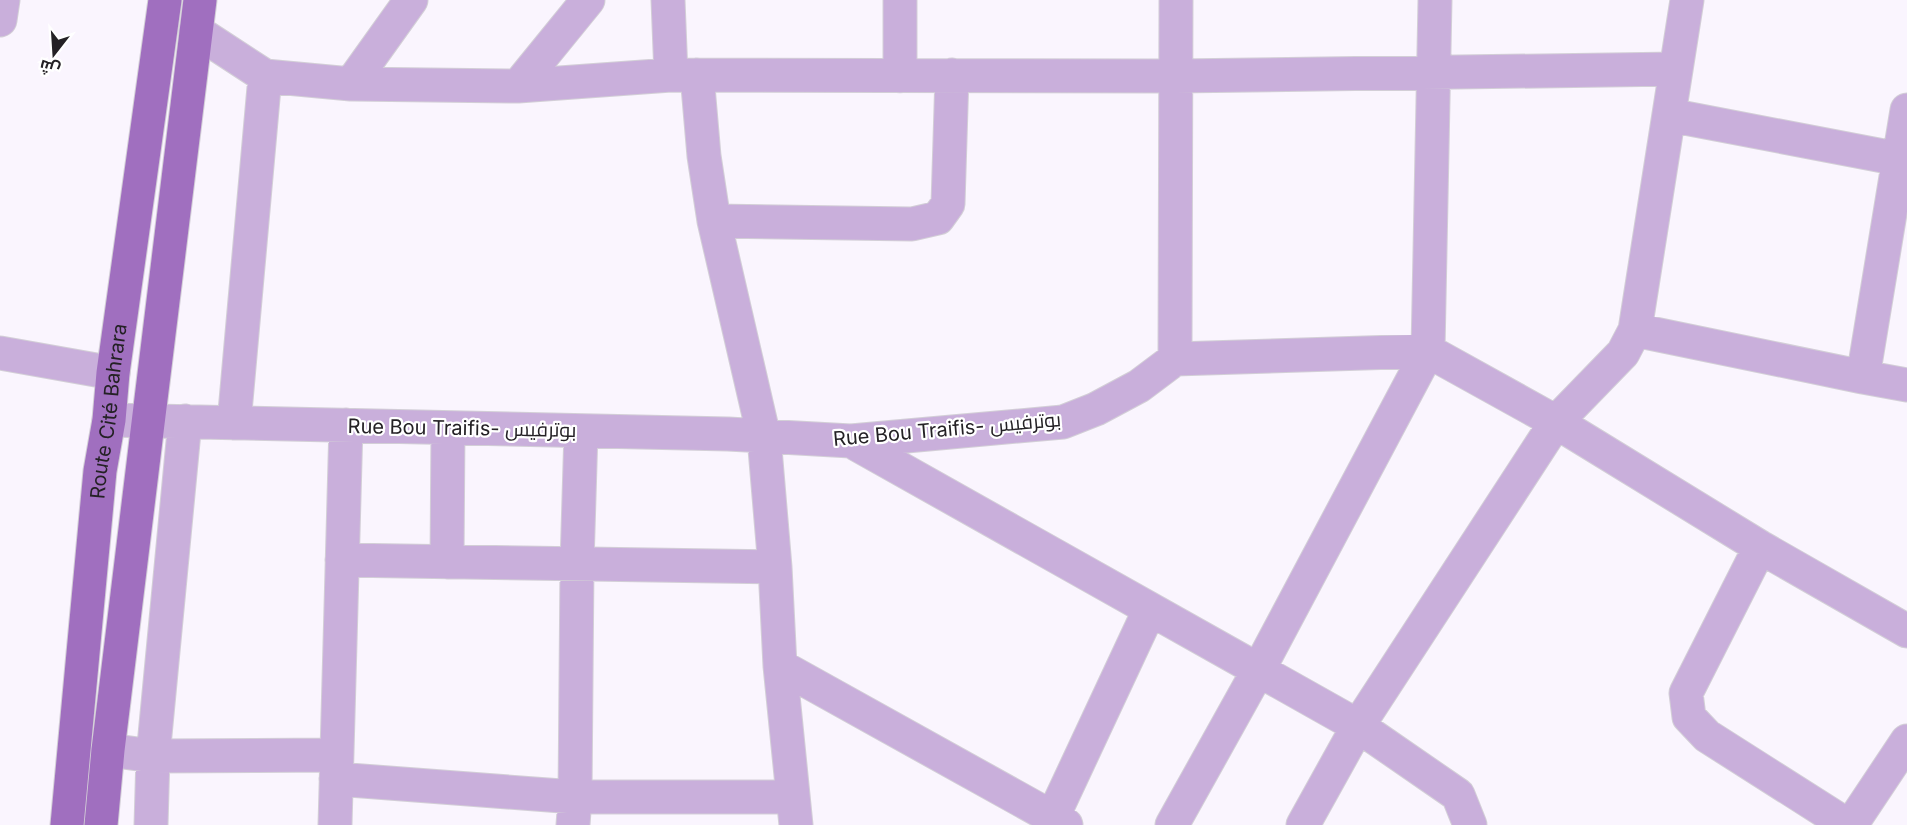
<svg xmlns="http://www.w3.org/2000/svg" width="1907" height="825" viewBox="0 0 1907 825" font-family="Inter,Cairo,sans-serif">
	<style>
		.lines { fill: none; stroke-linecap: round; stroke-linejoin: round }
		.minor-casing { stroke: #d3cfd7; stroke-width: 35 }
		.major-casing { stroke: #d3cfd7; stroke-width: 35 }
		.minor { stroke: #c9afdb; stroke-width: 33 }
		.major { stroke: #a06fbf; stroke-width: 33 }
		.labels { text-anchor: middle; stroke-width: 4.5; stroke-linejoin: round; paint-order: stroke }
		.street-label { font-size: 20px; fill: #242125; stroke: #fff }
	</style>
	<rect width="100%" height="100%" fill="#faf5fe"/>
	<g class="lines">
		<defs>
			<path id="minor" d="M668,0L671,75
				M900,0V76
				M0,20L3,0
				M196,31L265,76L351,84L518,86L671,75L1176,76L1676,69
				M697,75L704,156L714,221L764,437L775,567L780,666L796,825
				M351,84L411,0
				M518,86L588,0
				M1669,115L1899,159
				M714,221L912,224L938,218L948,204L952,75
				M1635,330L1863,377L1907,385
				M0,353L113,373
				M1175,359L1176,0
				M1863,377L1907,110
				M109,420L728,434L851,441L1063,422L1096,409L1139,386L1175,359L1428,351L1556,422L1623,353L1635,330L1687,0
				M234,423L265,76
				M851,441L1358,726L1458,795L1470,825
				M1760,547L1686,693L1689,717L1707,736L1847,825
				M342,560L775,567
				M447,562L448,428
				M780,666L1066,825
				M108,750L153,756L336,755
				M336,779L575,797H792
				M151,825L153,756L185,421
				M335,825L346,425
				M573,825L575,797L577,564L581,431
				M1049,825L1150,609
				M1172,825L1259,669L1428,351L1435,0
				M1303,825L1358,726L1556,422L1760,547L1907,631
				M1851,825L1907,741"/>
			<g id="major">
				<path id="s1" d="M67,825L100,471L109,420L113,373L165,0"/>
				<path d="M101,825L108,750L144,456L200,0"/>
			</g>
		</defs>
		<use href="#minor" class="minor-casing"/>
		<use href="#major" class="major-casing"/>
		<use href="#minor" class="minor"/>
		<use href="#major" class="major"/>
	</g>
	<g class="labels">
		<g class="street-label">
			<text dy="7" stroke="none"><textPath href="#s1" startOffset="416">Route Cité Bahrara</textPath></text>
			<text transform="translate(462 428) rotate(1)" y="7">Rue Bou Traifis- بوترفيس</text>
			<text transform="translate(947 429) rotate(-5)" y="7">Rue Bou Traifis- بوترفيس</text>
		</g>
	</g>
	<g transform="translate(54 54) rotate(197)" stroke="#ffffff" stroke-width="4.5" paint-order="stroke">
	<path d="M0-4.5L10 22L0 15L-10 22Z" fill="#242125"/>
	<text y="-9" font-size="16" font-weight="bold" text-anchor="middle" fill="#242125">ش</text>
	</g>
</svg>
